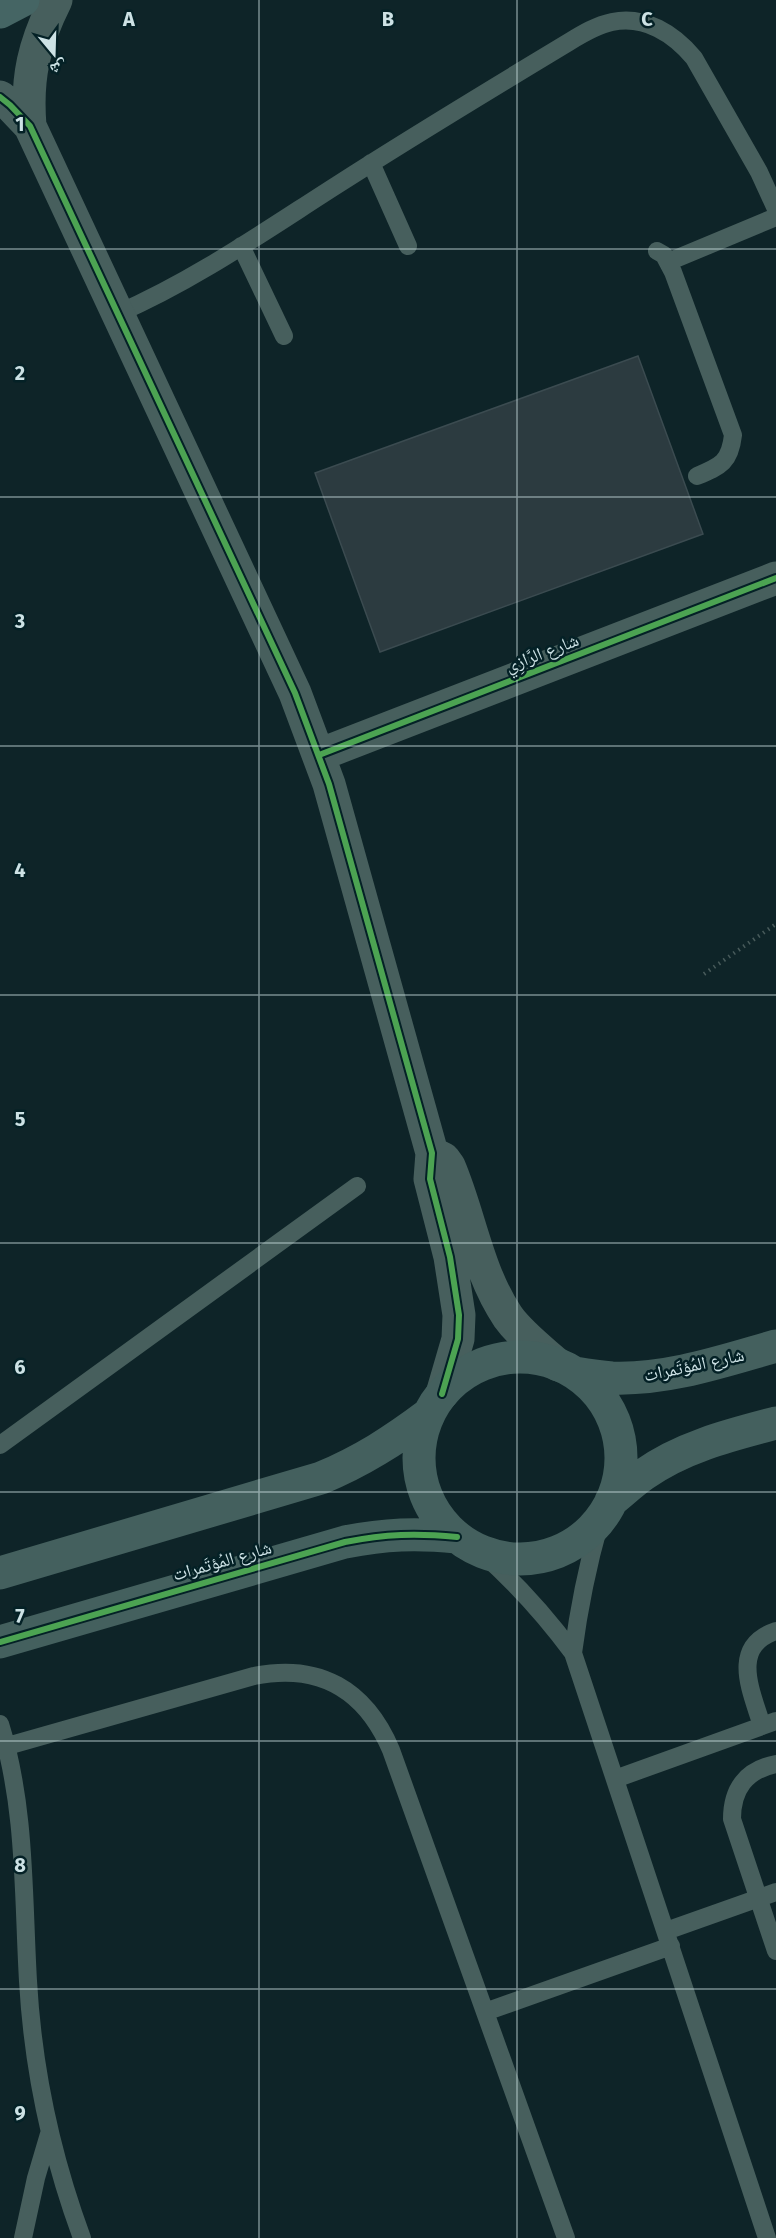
<svg xmlns="http://www.w3.org/2000/svg" width="776" height="2238" viewBox="0 0 776 2238" font-family="'Fira Sans','Noto Naskh Arabic',sans-serif">
	<style>
		.building { fill: #2c3b40; stroke: #3b4b50; stroke-width: 1.5 }
		.lines { fill: none; stroke-linecap: round; stroke-linejoin: round }
		.path { stroke: #485b5b; stroke-width: 4; stroke-dasharray: 1.5 4.5; stroke-linecap: butt }
		.lane { stroke: #475f5d; stroke-width: 18 }
		.street { stroke: #475f5d; stroke-width: 33 }
		.secondary { stroke: #44605e; stroke-width: 33 }
		.primary { stroke: #456564; stroke-width: 33 }
		.cycleway-casing { stroke: #042126; stroke-width: 10 }
		.cycleway { stroke: #4ca352; stroke-width: 6 }
		.grid { fill: none; stroke: #cde2e5; stroke-width: 1.5; stroke-opacity: 0.55 }
		.labels { text-anchor: middle; stroke-width: 5; stroke-linejoin: round; paint-order: stroke }
		.street-label { font-size: 18px; fill: #cde2e5; stroke: #042126 }
		.grid-label { font-size: 20px; text-anchor: middle; font-weight: bold; fill: #cde2e5; stroke: #042126; stroke-width: 5; stroke-linejoin: round; paint-order: stroke }
	</style>
	<rect width="100%" height="100%" fill="#0e2428"/>
	<path class="building" d="M638,356L703,534L380,652L315,473Z"/>
	<g class="lines">
		<path class="path" d="M704,974L776,924"/>
		<path class="lane" d="M371,163L408,246
			M241,246L284,336
			M657,251L664,255L673,272L733,435C730,462 721,466 697,476
			M668,262L776,217
			M117,314C195,280 265,231 337,185C413,136 491,89 569,42C582,34 597,25 612,22C645,15 674,34 694,58L759,172L776,209
			M0,1445L357,1186
			M481,1552C517,1584 545,1615 573,1653L767,2238
			M573,1653C579,1607 588,1563 601,1518
			M0,1724C26,1807 23,1895 28,1981C33,2071 51,2154 82,2238
			M762,1726C752,1692 729,1647 776,1631
			M0,1748L254,1676C319,1663 365,1689 391,1750L566,2238
			M776,1764C746,1770 732,1789 732,1819L776,1951
			M615,1779L776,1721
			M666,1931L776,1892
			M485,2012L671,1946
			M23,2238L36,2178L49,2134"/>
		<path class="street" d="M0,97L10,105L30,126L295,693L329,784L432,1153L430,1179L450,1257L459,1315L458,1339L442,1394
			M30,126C26,77 34,44 56,0
			M319,755L776,578
			M432,1153L444,1159L449,1166C470,1215 477,1271 508,1317C521,1335 541,1350 558,1365"/>
		<path class="secondary" d="M419 1458a101 101 0 1 1 202 0a101 101 0 1 1-202 0Z
			M575,1373C587,1375 600,1377 612,1378C668,1380 723,1361 776,1346
			M611,1501C621,1493 632,1483 643,1475C682,1447 730,1435 776,1423
			M0,1573L321,1478C362,1461 393,1441 429,1414
			M0,1642L345,1542C386,1534 416,1533 457,1537"/>
		<path class="primary" d="M0,12L23,0"/>
		<defs>
			<path id="cycleway" d="M0,97L10,105L30,126L295,693L329,784L432,1153L430,1179L450,1257L459,1315L458,1339L442,1394
				M319,755L776,578
				M0,1642L345,1542C386,1534 416,1533 457,1537"/>
		</defs>
		<use href="#cycleway" class="cycleway-casing"/>
		<use href="#cycleway" class="cycleway"/>
	</g>
	<path class="grid" d="M259,0V2238M517,0V2238M0,249H776M0,497H776M0,746H776M0,995H776M0,1243H776M0,1492H776M0,1741H776M0,1989H776"/>
	<g class="labels">
		<g class="street-label">
			<text transform="translate(542 653) rotate(-21)" y="6">شارع الرَّازِي</text>
			<text transform="translate(694 1365) rotate(-12)" y="6">شارع المُؤتَمرات</text>
			<text transform="translate(222 1561) rotate(-16)" y="6">شارع المُؤتَمرات</text>
		</g>
	</g>
	<g class="grid-label">
		<text x="129" y="26">A</text>
		<text x="388" y="26">B</text>
		<text x="647" y="26">C</text>
		<text x="20" y="131">1</text>
		<text x="20" y="380">2</text>
		<text x="20" y="628">3</text>
		<text x="20" y="877">4</text>
		<text x="20" y="1126">5</text>
		<text x="20" y="1374">6</text>
		<text x="20" y="1623">7</text>
		<text x="20" y="1872">8</text>
		<text x="20" y="2120">9</text>
	</g>
	<g transform="translate(54 54) rotate(161)" stroke="#042126" stroke-width="4.5" paint-order="stroke">
	<path d="M0-4.5L10 22L0 15L-10 22Z" fill="#cde2e5"/>
	<text y="-9" font-size="16" font-weight="bold" text-anchor="middle" fill="#cde2e5">ش</text>
	</g>
</svg>
